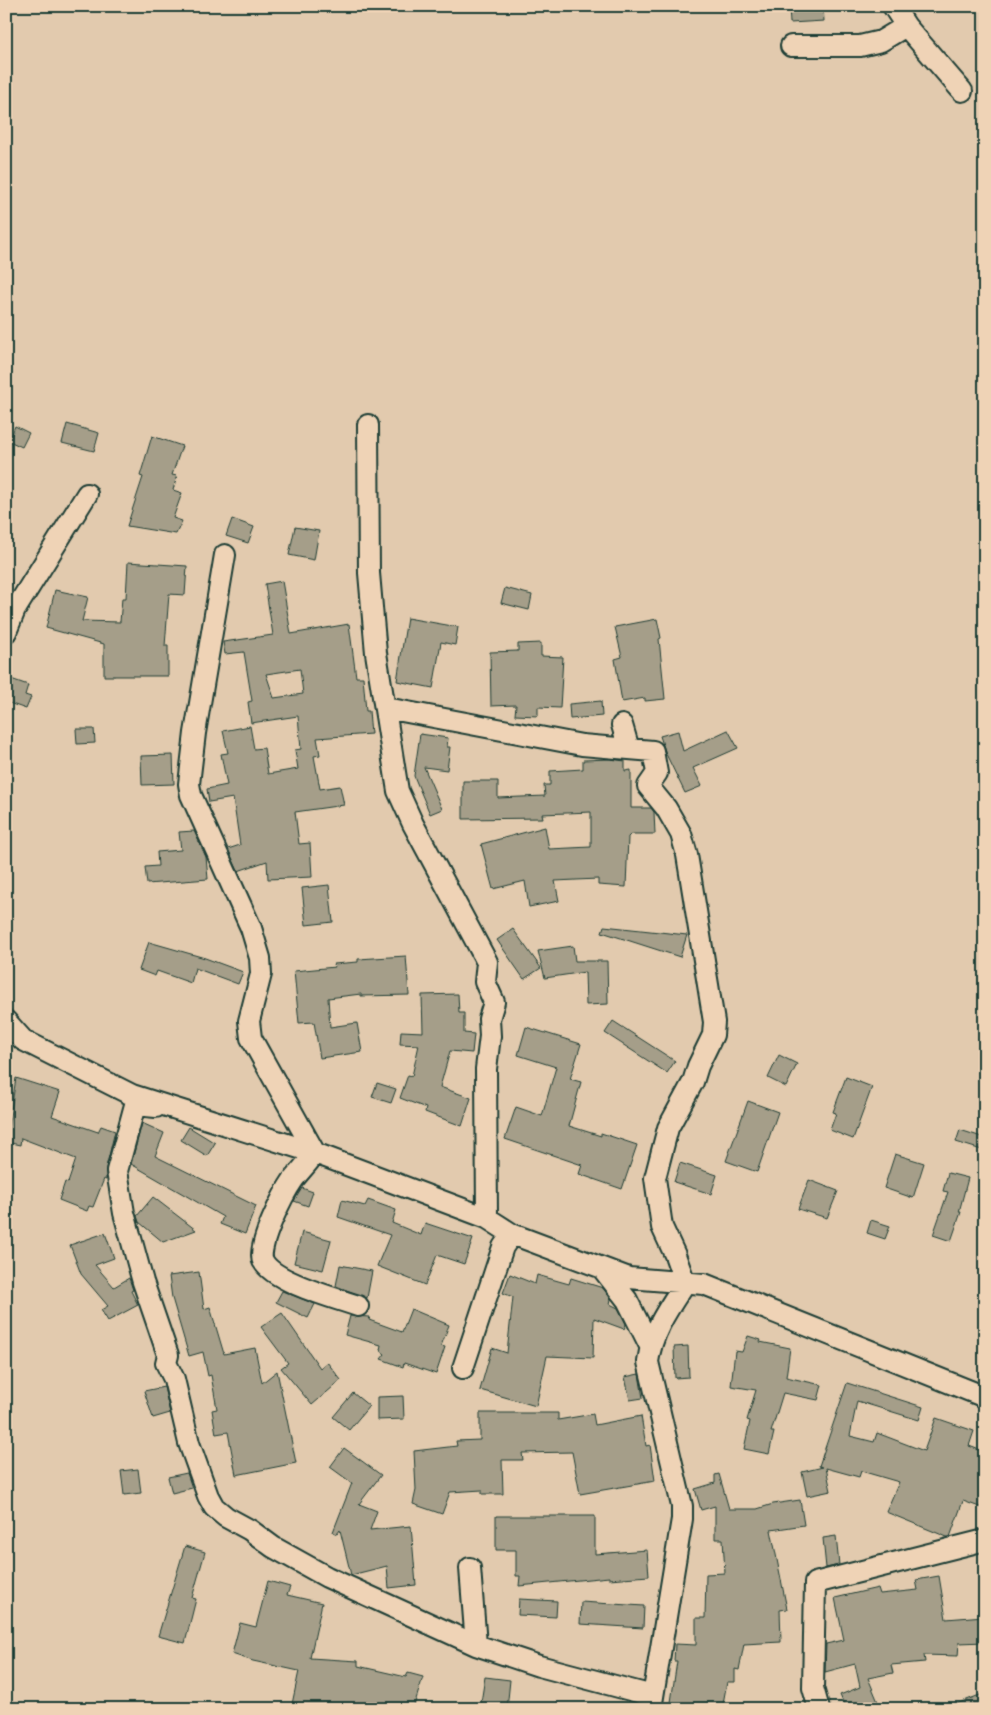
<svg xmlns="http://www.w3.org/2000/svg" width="991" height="1715" viewBox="0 0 991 1715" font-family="'Shantell Sans',sans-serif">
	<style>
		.building { fill: #a59e89; stroke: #1f3d34; fill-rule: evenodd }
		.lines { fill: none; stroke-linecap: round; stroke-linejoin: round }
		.minor-casing { stroke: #1f3d34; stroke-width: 24 }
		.minor { stroke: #efd3b6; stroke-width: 20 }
	</style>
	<rect width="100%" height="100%" fill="#e2caae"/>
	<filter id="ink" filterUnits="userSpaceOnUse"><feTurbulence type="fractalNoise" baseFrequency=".02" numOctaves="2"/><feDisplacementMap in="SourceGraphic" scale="10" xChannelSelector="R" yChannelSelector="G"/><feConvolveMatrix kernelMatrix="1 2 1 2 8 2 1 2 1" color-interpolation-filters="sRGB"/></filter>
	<g filter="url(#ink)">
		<path class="building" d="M789,6H823L824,21L790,23Z
			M67,424L99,433L94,451L62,443Z
			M15,426L29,433L22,447L9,441Z
			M152,436L182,446L172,475L177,476L173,490L182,493L173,518L182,521L176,534L127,526L143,477L140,476Z
			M232,519L254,527L248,543L226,536Z
			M295,527L319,531L314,560L289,555Z
			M128,562L187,566L185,595L169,594L165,646H168V676H104V644L46,628L55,590L88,597L82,621L120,622L122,598H126Z
			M282,581L291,634L349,624L356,677H363L366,711H369L371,734L317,738L320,755L314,756L320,789L340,786L344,805L295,812L299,844L310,843L312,877L268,879L267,861L238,871L228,849L240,845L233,798L209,802L207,789L227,785L221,754L228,753L223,731L250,726L254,749L264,748L268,774L298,769L295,750L301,749L298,716L251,723L248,702L252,701L244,652L225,654L223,642L273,635L265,584ZM300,669L303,694L274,698L266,674Z
			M505,588L532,595L529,610L501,603Z
			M407,618L458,627L455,645L441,642L433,688L397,681Z
			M657,619L661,638L659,639L665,699L645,701V698L622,702L615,659L622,657L615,627Z
			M541,643V656L563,657L560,708L538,707V716L515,715L516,705L491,706L490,652L518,651V644Z
			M11,679L28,685L25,695L31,697L26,709L6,702V693Z
			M601,701L602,716L570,719L569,704Z
			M76,729H94L95,743L77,744Z
			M728,730L738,748L693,768L702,786L685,793L666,754L660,736L678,731L683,751Z
			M420,734L448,738L447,747H450L447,770L424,767L442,809L430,814L414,776Z
			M173,755L174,784L142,785L141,756Z
			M610,759L625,761V771L631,770V808H651L654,812L655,834H631L628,837L626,887L598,885V879L555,881L559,901L529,907L525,881L493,889L481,844L545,827L549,849L591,847V812L542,814L543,818L463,819V781H498V798L545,796L544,785H550V771L583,769V760Z
			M194,831L206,857L208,879L147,884L145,867L158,866L157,852L181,850L179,832Z
			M329,885L333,922L306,925L302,888Z
			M604,926L687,935L680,957L602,932Z
			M513,929L541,968L524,979L497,940Z
			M149,942L205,958L243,972L238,984L195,968L191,983L157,971L155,976L139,970Z
			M573,946L575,961H607L608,1004L586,1005L585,972L545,978L538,951Z
			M406,956L409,995L361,996V994L328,998L330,1027L357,1023L362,1052L320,1058L314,1022L299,1023L294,971L335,967L334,964L358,962V959Z
			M458,994L459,1013H464V1033L474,1034L472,1053L450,1051L440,1087L471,1098L462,1126L425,1112L426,1108L400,1098L408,1075L412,1076L419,1045L400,1044L401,1031L423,1032L422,995Z
			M613,1021L675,1061L667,1073L605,1033Z
			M526,1027L581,1044L570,1079L581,1082L569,1126L601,1136V1133L637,1145L622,1189L579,1174L582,1165L505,1139L516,1107L542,1116L556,1067L518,1055Z
			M779,1055L797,1064L786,1087L768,1078Z
			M846,1077L872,1087L853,1139L830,1130L836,1113L833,1112Z
			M16,1078L60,1092L52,1116L98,1132L101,1126L115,1131L106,1168V1180L104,1179L93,1207L89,1206L87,1211L59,1200L65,1182L68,1183L76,1159L21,1138L20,1145L6,1142Z
			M377,1083L396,1089L391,1103L372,1097Z
			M748,1101L778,1112L757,1172L726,1161Z
			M142,1123L164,1133L155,1156L256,1206L245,1234L220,1224L223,1217L131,1164Z
			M189,1127L215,1143L207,1156L181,1140Z
			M960,1130L985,1138V1151L956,1142Z
			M895,1154L924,1163L913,1198L884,1188Z
			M680,1163L717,1175L711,1194L674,1182Z
			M948,1173L968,1178L959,1212H961L951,1241L933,1235L948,1192L943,1191Z
			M809,1180L838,1191L827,1218L798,1209Z
			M302,1188L313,1192L308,1206L294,1201Z
			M153,1197L196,1230L163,1242L139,1222L137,1216Z
			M342,1200L365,1206L368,1200L396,1210L392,1223L421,1235L425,1223L473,1239L464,1264L437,1255L425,1285L377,1266L390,1235L338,1217Z
			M871,1220L890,1226L885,1239L867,1233Z
			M302,1232L331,1240L323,1270L294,1263Z
			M105,1233L114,1258L95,1265L114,1287L129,1278L133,1290L131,1291L138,1305L108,1321L101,1310L108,1306L81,1274L70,1245Z
			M340,1265L372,1271L367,1298L336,1286Z
			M199,1272L204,1309L210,1307L224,1354L255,1348L262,1383L277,1371L296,1463L236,1475L228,1432L216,1434L212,1410L217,1409L211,1375L208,1376L203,1352L189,1356L172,1298L169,1276Z
			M510,1274L535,1284L537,1275L569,1284L571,1278L603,1288L611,1299L610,1304L618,1308L626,1324L624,1329L594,1318L593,1358L547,1356L536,1406L480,1390L492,1348L507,1353L513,1297L503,1293Z
			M282,1291L315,1304L308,1318L276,1302Z
			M411,1309L449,1325L441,1346L445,1347L436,1374L404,1363L403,1367L381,1359L385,1354L380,1350L381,1345L345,1335L350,1316L370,1317L369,1320L402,1332Z
			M282,1313L320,1368L327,1362L341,1380L312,1405L281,1368L288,1363L261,1327Z
			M748,1336L761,1340L760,1342L790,1348L786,1377L822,1385L818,1400L783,1393L771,1432H774L769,1454L744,1449L750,1421L747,1420L756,1390L731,1386L735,1351L742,1352Z
			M688,1346L689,1377L675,1378L674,1347Z
			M639,1374L643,1398L630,1400L625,1377Z
			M847,1383L923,1407L919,1420L857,1401L850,1436L874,1442L877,1433L924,1451L936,1418L974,1431L969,1446L985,1452V1509L963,1501L950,1537H947L886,1512L899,1482L861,1471L859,1477L826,1468L831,1491L807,1496L802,1472L823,1467L819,1466Z
			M164,1387L170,1413L153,1418L144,1391Z
			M353,1393L369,1406L349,1430L333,1417Z
			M403,1396L404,1419L377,1420V1397Z
			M480,1413H558V1420L593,1414L595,1425L641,1416L646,1446L650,1445L655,1481L580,1494L572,1452L522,1453L523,1460H502L503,1494H482V1490L450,1492L442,1514L413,1504L416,1490L414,1451L457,1446L456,1441L480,1440Z
			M344,1448L381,1475L359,1504L377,1511L370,1530L411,1526L416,1585L389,1588L387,1566L351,1575L340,1530L337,1534L333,1532L352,1483L330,1467Z
			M138,1469L141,1493L124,1495L121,1471Z
			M187,1473L192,1488L172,1493L168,1477Z
			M719,1474L729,1509H757L773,1504L800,1500L804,1525L771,1530L787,1609L780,1610L781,1642L744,1644L739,1670L735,1669V1682H727L722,1709H670L677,1661H674L675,1644L696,1645V1618H705L706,1574L725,1573L723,1539H715V1506L701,1510L695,1489L715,1483V1475Z
			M496,1516H595V1554L647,1550L649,1576L609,1579V1577L519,1586L520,1576H516V1550H496Z
			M836,1536L839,1565L826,1568L823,1538Z
			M185,1546L205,1552L192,1598L196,1599L185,1643L158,1636Z
			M939,1576L946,1619L984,1616L985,1642L959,1643L958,1656L924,1655L925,1662L891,1665L893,1673L868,1678L881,1709H846L840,1695L860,1687L855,1664L825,1672L826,1644L844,1640L835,1598L878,1588L880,1594L918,1590L916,1580Z
			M268,1581L290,1587L287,1595L322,1603L310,1658L358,1661V1666L406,1677L408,1673L423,1677L413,1709H291L299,1671L253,1661L232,1654L240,1623L256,1627Z
			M519,1599L557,1601L556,1617L518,1615Z
			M581,1602L644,1606L643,1628L580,1624Z
			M485,1677L510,1680L507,1709H480Z
			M985,1693V1709H946V1708Z"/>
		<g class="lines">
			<defs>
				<path id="minor" d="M893,6L906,26L962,91
					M791,46H860L881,41L906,26
					M368,425L369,573L376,653L398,791L413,824L487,962L485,982L494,1002L489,1019L490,1036L486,1069L487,1218
					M225,555L195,733L189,784L191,795L251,928L260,958L261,974L249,1021L251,1038L315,1153C308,1163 300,1171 293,1180C284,1193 256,1247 263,1261C274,1282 335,1298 358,1306
					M6,632L15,610L87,494
					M386,708L582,745L629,749
					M622,725L629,749L653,751L657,773L648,786L666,808L681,834L687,855L714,1022L713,1035L698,1066L693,1082L668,1128L655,1178L662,1227L675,1255L685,1283C668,1309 652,1331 648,1362L682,1506V1519L651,1709
					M6,1021L23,1040L132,1095L315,1153L487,1218L512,1234L629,1278L704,1284L985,1397
					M156,1107L135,1105L117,1171L124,1213L143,1282L168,1355L166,1363L174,1379L189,1443L208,1496L214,1507L226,1517L250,1530L273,1547L327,1577L476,1645L539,1666L653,1696
					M602,1268L627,1300L650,1346
					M463,1368L503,1247L512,1234
					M470,1568L476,1645
					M819,1709L813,1688L815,1583L985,1540"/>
			</defs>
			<use href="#minor" class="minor-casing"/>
			<use href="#minor" class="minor"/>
		</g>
	</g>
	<rect width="991" height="1715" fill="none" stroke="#efd3b6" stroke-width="25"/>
	<rect x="12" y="12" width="966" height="1690" fill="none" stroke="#1f3d34" stroke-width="2" filter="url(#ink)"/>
</svg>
